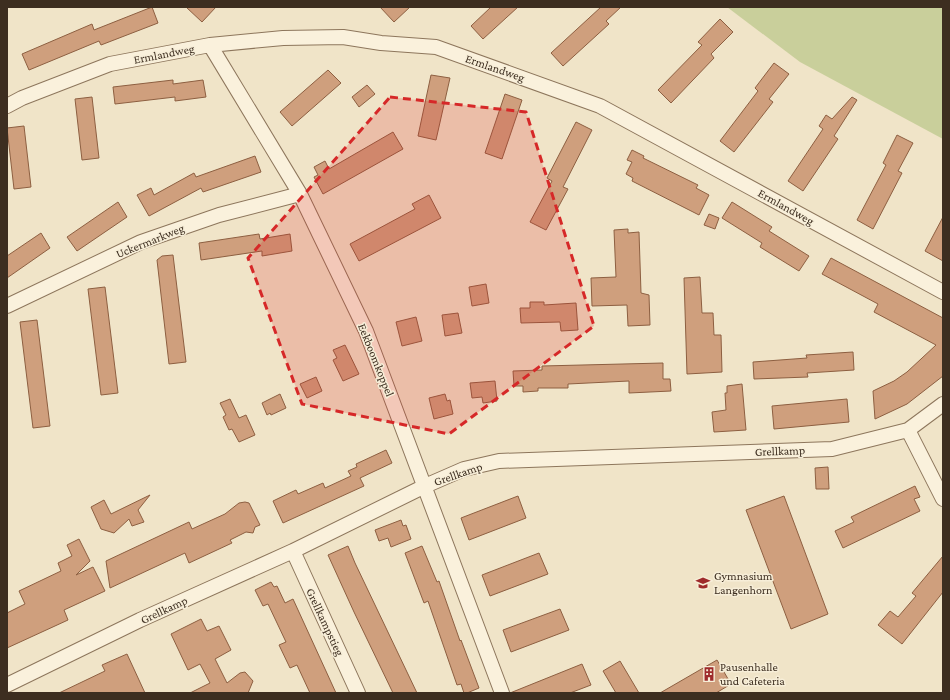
<svg xmlns="http://www.w3.org/2000/svg" width="950" height="700" viewBox="0 0 950 700" font-family="'Crimson Pro',serif">
	<style>
		.green { fill: #c9cf9b }
		.building { fill: #cf9f7d; stroke: #8d5f41 }
		.lines { fill: none; stroke-linecap: round; stroke-linejoin: round }
		.minor-casing { stroke: #8d765c; stroke-width: 16 }
		.minor { stroke: #faf1dc; stroke-width: 14 }
		.marked { fill: #d62828; fill-opacity: 0.2; stroke: #d62828; stroke-width: 3; stroke-dasharray: 8 5; stroke-linejoin: round }
		.labels { text-anchor: middle; stroke-width: 3; stroke-linejoin: round; paint-order: stroke }
		.street-label { font-size: 12px; fill: #3d2e20; stroke: #f7eed8 }
		.poi-label { font-size: 12px; fill: #3d2e20; stroke: #f7eed8; text-anchor: start }
	</style>
	<rect width="100%" height="100%" fill="#f0e4c8"/>
	<path class="green" d="M727,7H943V139L800,62Z"/>
	<path class="building" d="M152,7L158,23L101,45L99,41L29,70L22,54L92,24L94,30Z
		M186,7H216L202,22Z
		M380,7H410L394,22Z
		M491,7H518L483,39L471,26Z
		M601,7H621L606,21L609,24L563,66L551,53Z
		M720,19L733,32L711,54L714,58L671,103L658,90L702,45L698,42Z
		M774,63L789,74L769,99L773,102L734,152L720,141L758,91L755,88Z
		M328,70L341,83L292,126L280,112Z
		M431,75L450,78L436,140L418,136Z
		M173,80V84L203,80L206,97L175,101V97L115,104L113,87Z
		M367,85L375,94L359,107L352,97Z
		M505,94L522,100L502,159L485,153Z
		M92,97L99,158L82,160L75,99Z
		M852,97L857,100L834,136L838,139L803,191L788,181L823,129L819,126L826,115L832,119Z
		M576,122L592,130L563,187L568,189L546,230L530,222L552,181L547,178Z
		M24,126L31,187L14,189L7,128Z
		M393,132L403,149L323,194L314,177L318,175L314,167L325,161L329,169Z
		M897,135L913,143L898,171L902,173L873,229L857,220L886,165L883,163Z
		M632,150L644,156L643,158L698,185L696,188L709,195L699,215L632,181L633,178L626,174L632,162L627,160Z
		M255,156L261,172L203,192L201,188L149,216L137,195L151,188L154,195L194,173L196,177Z
		M429,195L441,218L359,261L350,244L415,209L412,204Z
		M118,202L127,217L77,251L67,237Z
		M732,202L772,227L769,231L809,256L799,271L760,247L762,243L722,218Z
		M709,214L719,218L715,229L704,225Z
		M943,217V261L925,251Z
		M628,229V233L639,232L641,293L649,295L650,325L628,326L627,305L592,306L591,278L616,277L614,230Z
		M41,233L50,248L7,278V256Z
		M259,234L260,239L290,234L292,251L262,256V251L201,260L199,243Z
		M173,255L186,362L169,364L157,260L162,256Z
		M831,258L943,318V376L907,404L875,419L873,391L894,381L907,372L936,345L874,312L878,304L822,274Z
		M700,277L702,313H713L714,335H721L722,372L687,374L684,278Z
		M486,284L489,303L472,306L469,287Z
		M105,287L118,393L101,395L88,289Z
		M530,302H544V305L576,303L578,330L561,331L560,322L521,323L520,308H530Z
		M458,313L462,333L445,336L442,315Z
		M416,317L422,341L402,346L396,322Z
		M37,320L50,426L33,428L20,322Z
		M345,345L359,374L343,381L333,360L337,358L333,350Z
		M853,352L854,370L807,373L808,377L754,379L753,362L807,358L806,355Z
		M663,363V379H670L671,391L629,393V381L568,384V388H538V391L523,392V386H514L513,371L542,370V366Z
		M316,377L322,391L307,398L300,384Z
		M495,381L497,401L483,403L482,397L472,398L470,383Z
		M742,384L746,430L714,432L712,412L726,410L725,393H727V386Z
		M280,394L286,408L271,415L270,413L267,415L262,403Z
		M445,394L447,401L450,400L453,414L434,419L429,398Z
		M230,399L239,418L246,415L255,435L239,442L232,429L229,430L223,417L226,415L220,403Z
		M847,399L849,422L774,429L772,406Z
		M386,450L392,463L360,478L364,486L283,523L273,501L296,490L298,494L323,483L325,488L351,476L348,471L357,467L356,464Z
		M828,467L829,489H816L815,468Z
		M915,486L920,497L914,499L920,511L843,548L835,531L854,522L851,517Z
		M150,495L138,510L144,522L132,526L129,519L114,533L101,529L91,507L104,500L111,514Z
		M518,496L526,518L469,540L461,518Z
		M784,496L828,614L791,629L746,510Z
		M245,502L249,503L260,525L255,527L253,533L246,532L230,540L232,543L189,563L185,553L110,588L106,561L189,522L192,529L225,514L239,503Z
		M401,520L403,526L406,525L411,539L391,547L388,538L379,541L375,530Z
		M79,539L90,561L76,575L93,567L105,591L64,610L68,620L7,648V613L25,604L19,591L61,571L58,563L72,556L67,545Z
		M348,546L355,563L417,693H393L354,612L328,555Z
		M422,546L437,582L439,581L460,641L461,640L479,688L467,693H464L461,684L457,685L428,601L424,603L405,553Z
		M539,553L548,574L490,596L482,575Z
		M943,556V592L902,644L878,625L890,611L898,617L916,596L912,593Z
		M271,582L274,587L277,586L285,603L293,599L336,693H310L297,665L290,668L279,645L286,642L268,604L263,606L255,590Z
		M560,609L569,630L511,652L503,630Z
		M201,619L207,631L219,626L231,650L215,659L227,683L240,673L245,672L253,681L248,693H190L210,683L200,664L188,670L171,634Z
		M127,654L145,693H59L105,671L102,665Z
		M717,660L731,684L716,693H660Z
		M620,661L639,693H616L603,671Z
		M582,664L591,685L570,693H510Z"/>
	<g class="lines">
		<defs>
			<path id="minor" d="M210,45L300,194L366,331L502,693
				M7,106L22,98L110,64L210,45L283,38L343,37L381,43L436,47L600,106L943,292
				M7,306L141,242L219,215L300,194
				M908,430L943,499
				M293,551L358,693
				M7,685L140,620L293,551L425,486L464,469L499,461L832,449L908,430L943,404"/>
		</defs>
		<use href="#minor" class="minor-casing"/>
		<use href="#minor" class="minor"/>
	</g>
	<path class="marked" d="M390,97L526,112L594,326L449,434L302,404L248,258Z"/>
	<defs>
		<symbol id="school-bare" viewBox="-9 -9 18 18"><path d="M0-5L7-2L0 1L-7-2ZM-4 1L0 2.5L4 1V4Q0 6-4 4Z" fill="#9e2a2b" stroke="#f7eed8" stroke-width="2.5" paint-order="stroke"/></symbol>
		<symbol id="building-bare" viewBox="-9 -9 18 18"><path d="M-4-6H4V6H1V3H-1V6H-4ZM-2.5-4.3h1.7v1.8h-1.7ZM.8-4.3h1.7v1.8H.8ZM-2.5-1h1.7V.8h-1.7ZM.8-1h1.7V.8H.8Z" fill="#9e2a2b" stroke="#f7eed8" stroke-width="2.5" paint-order="stroke"/></symbol>
	</defs>
	<g fill-rule="evenodd">
		<use href="#school-bare" x="693" y="573" width="20" height="20"/>
		<use href="#building-bare" x="699" y="664" width="20" height="20"/>
	</g>
	<g class="labels">
		<g class="street-label">
			<text transform="translate(164 54) rotate(-11)" y="4">Ermlandweg</text>
			<text transform="translate(495 68) rotate(19)" y="4">Ermlandweg</text>
			<text transform="translate(786 207) rotate(29)" y="4">Ermlandweg</text>
			<text transform="translate(150 241) rotate(-22)" y="4">Uckermarkweg</text>
			<text transform="translate(376 360) rotate(68)" y="4">Eekboomkoppel</text>
			<text transform="translate(780 451) rotate(-2)" y="4">Grellkamp</text>
			<text transform="translate(458 474) rotate(-19)" y="4">Grellkamp</text>
			<text transform="translate(164 610) rotate(-25)" y="4">Grellkamp</text>
			<text transform="translate(325 622) rotate(65)" y="4">Grellkampstieg</text>
		</g>
		<g class="poi-label">
			<text x="714" y="580">Gymnasium<tspan x="714" dy="14">Langenhorn</tspan></text>
			<text x="720" y="671">Pausenhalle<tspan x="720" dy="14">und Cafeteria</tspan></text>
		</g>
	</g>
	<rect width="950" height="700" fill="none" stroke="#3d2e20" stroke-width="16"/>
</svg>
